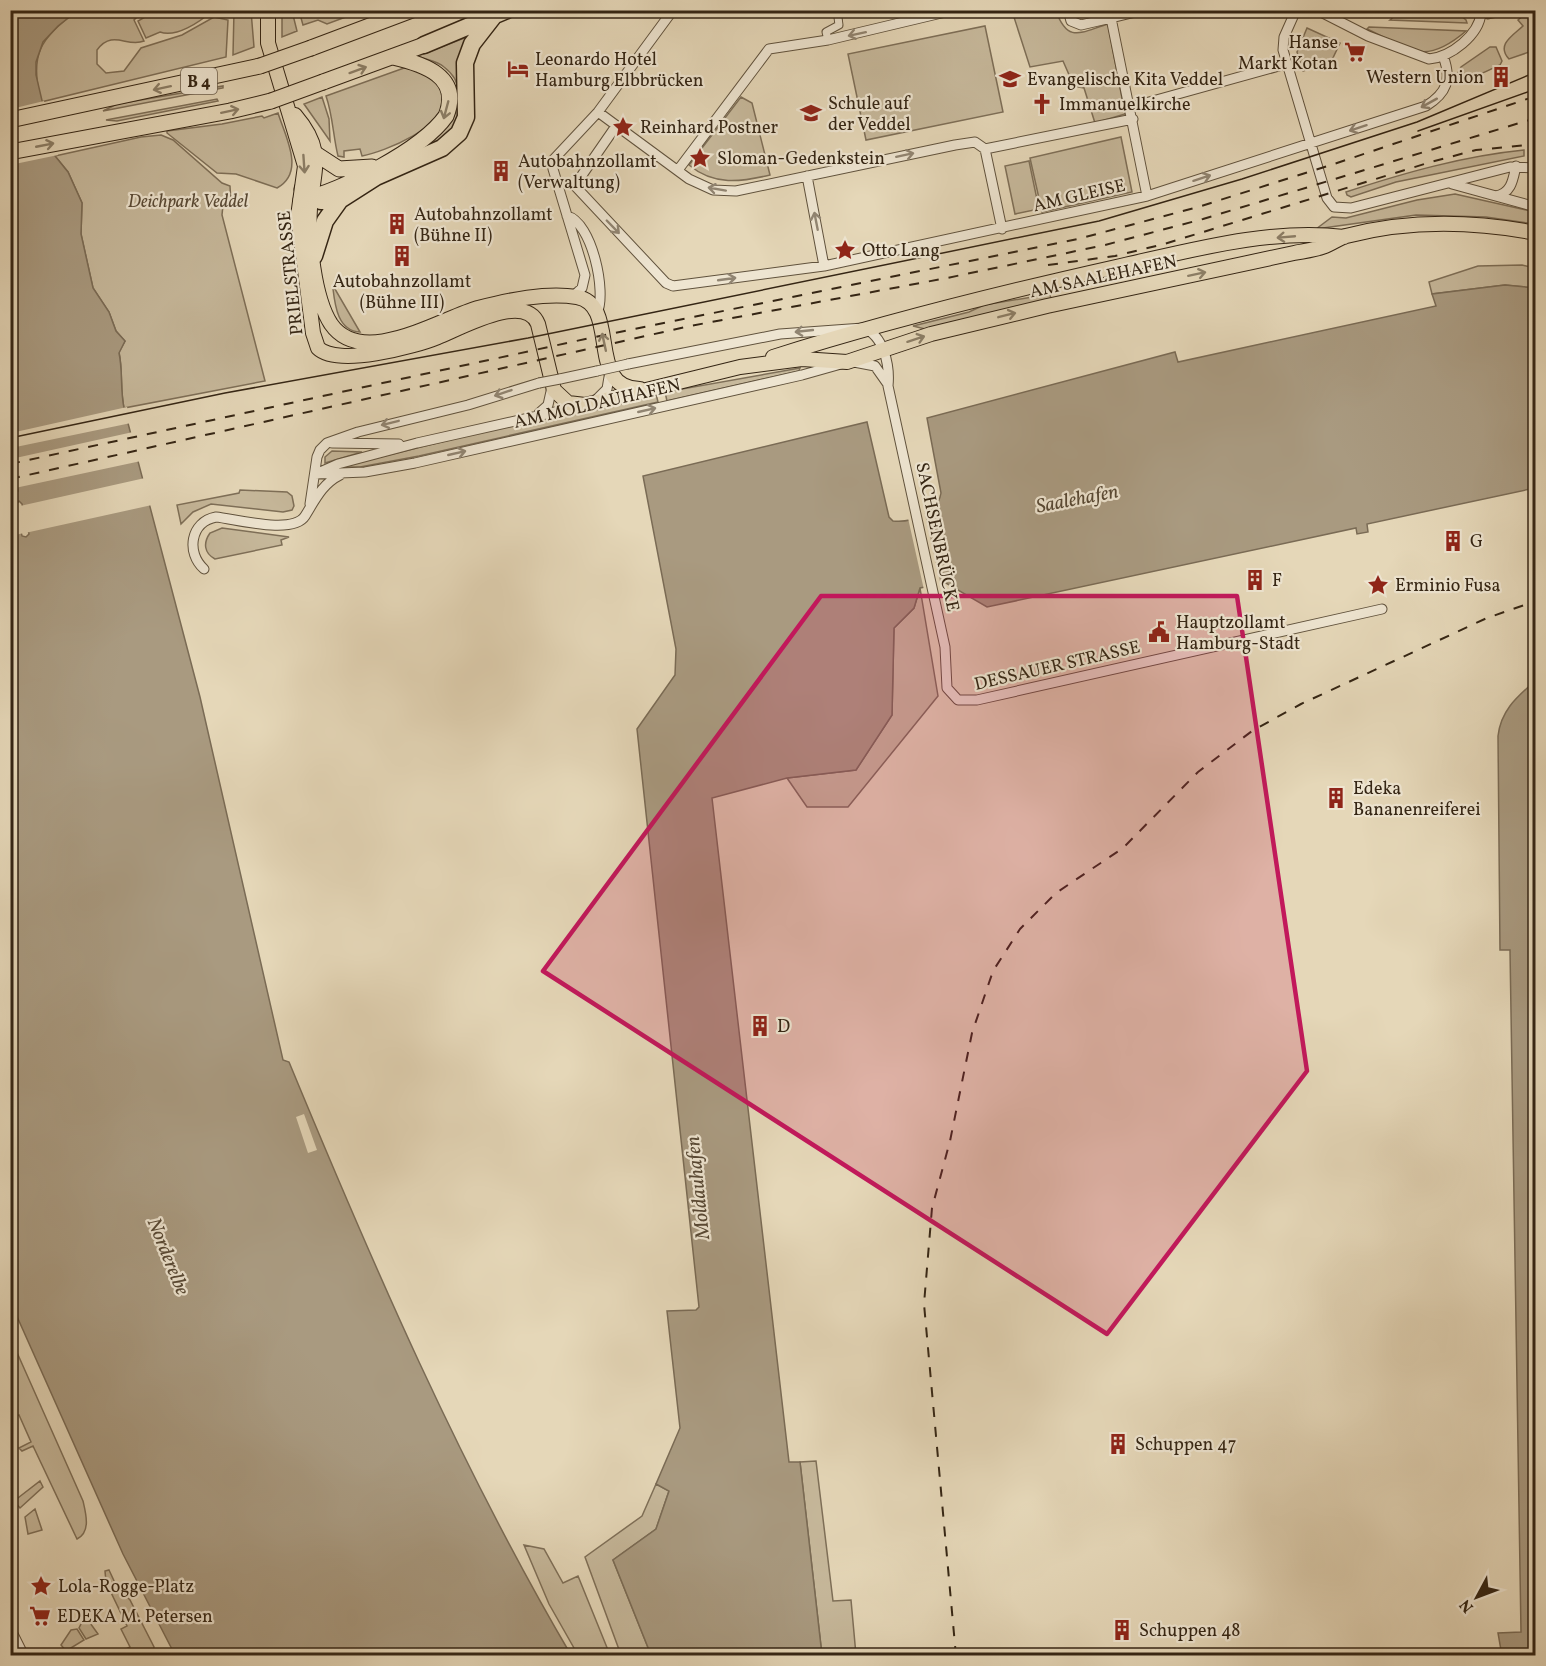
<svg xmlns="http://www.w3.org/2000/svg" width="1546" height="1666" viewBox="0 0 1546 1666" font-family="Vollkorn,serif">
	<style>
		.green { fill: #c7b99c; stroke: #7e6f58; stroke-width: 1.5 }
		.water { fill: #a99a80; stroke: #7a6b55; stroke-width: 1.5; fill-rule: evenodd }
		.pier { fill: #e5d7b8 }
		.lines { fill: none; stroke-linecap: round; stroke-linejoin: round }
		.pedestrian-casing { stroke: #60523d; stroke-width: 9 }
		.minor-casing { stroke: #60523d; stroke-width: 11 }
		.tertiary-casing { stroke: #60523d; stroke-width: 13 }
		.primary-casing { stroke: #342514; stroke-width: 16 }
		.trunk-casing { stroke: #342514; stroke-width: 17 }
		.motorway-casing { stroke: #342514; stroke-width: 19 }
		.pedestrian { stroke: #eee5d1; stroke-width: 7 }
		.minor { stroke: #eee5d1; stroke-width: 9 }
		.tertiary { stroke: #eee5d1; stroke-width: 10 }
		.primary { stroke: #e5d7b8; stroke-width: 14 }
		.trunk { stroke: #e5d7b8; stroke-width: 15 }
		.motorway { stroke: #e5d7b8; stroke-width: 16 }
		.tram { stroke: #342514; stroke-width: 1.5 }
		.rail { stroke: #342514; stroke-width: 2; stroke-dasharray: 10 10; stroke-linecap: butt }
		.minor-bridge-casing { stroke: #60523d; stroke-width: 11; stroke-linecap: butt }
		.trunk-bridge-casing { stroke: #342514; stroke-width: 17; stroke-linecap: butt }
		.minor-bridge { stroke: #eee5d1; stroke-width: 9 }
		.trunk-bridge { stroke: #e5d7b8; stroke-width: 15 }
		.oneway { stroke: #918572 }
		.oneway2 { stroke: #8c7e66 }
		.marked { fill: #c2185b; fill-opacity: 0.2; stroke: #c2185b; stroke-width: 4.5; stroke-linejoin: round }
		.labels { text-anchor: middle; stroke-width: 4.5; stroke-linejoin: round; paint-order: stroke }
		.shield { fill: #eee5d1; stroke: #6c5f4d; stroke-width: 1.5 }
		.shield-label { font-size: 16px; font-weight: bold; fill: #342514 }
		.poi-label { font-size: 18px; fill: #342514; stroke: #eee5d1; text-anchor: start }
		.street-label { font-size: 18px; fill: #342514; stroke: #eee5d1 }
		.park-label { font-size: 18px; font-style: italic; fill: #594a36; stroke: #eee5d1 }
		.water-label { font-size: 20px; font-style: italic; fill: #574834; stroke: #eee5d1 }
	</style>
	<rect width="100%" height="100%" fill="#e5d7b8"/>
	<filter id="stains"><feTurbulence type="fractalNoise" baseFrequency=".00333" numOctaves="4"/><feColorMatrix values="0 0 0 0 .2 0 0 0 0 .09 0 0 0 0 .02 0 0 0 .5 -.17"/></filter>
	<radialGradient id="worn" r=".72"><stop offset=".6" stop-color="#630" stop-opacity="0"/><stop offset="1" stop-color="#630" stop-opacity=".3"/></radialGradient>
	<path class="green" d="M157,10H212V11C200,22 176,38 160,32L146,38L138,21Z
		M1529,10L1535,13V50L1509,59C1496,45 1512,36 1523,26L1518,20Z
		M77,11H132L136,18L134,20L144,41C127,48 113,29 97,50V64L106,73L124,71L141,48L182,35L214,17L228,20L226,57L41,102C29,54 40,39 77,11Z
		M234,11H251L254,47L233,55Z
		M282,11H292L297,31L282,37Z
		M299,11V10L362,11L327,24L318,20L303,25Z
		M1012,11H1056C1068,44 1081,32 1108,24L1125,114L1095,123L1084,88L1074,86L1063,61L1030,67Z
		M1455,11L1466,20L1467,23L1390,20L1401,11Z
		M985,26L1003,112L866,140L848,54Z
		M1369,27L1466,31C1424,67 1410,49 1367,29Z
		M1307,28L1340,43L1331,62L1303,71L1297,52Z
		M472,35C467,63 466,120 443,139C437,144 429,147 422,150C442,128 479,94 444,67C436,60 425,60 418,56Z
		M1490,47H1496L1502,61L1500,65C1486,71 1472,81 1456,76L1461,67Z
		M404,68C417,68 424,74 434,81C439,85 442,90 443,97C449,126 384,152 362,156L360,149L344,151V157L338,156C333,136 333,116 326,96Z
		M223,86V88L103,111L117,104Z
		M322,97L329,119L330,141L304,104Z
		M741,97L752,103L770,175C741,182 714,186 689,165Z
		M217,99L218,101L117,121L106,120Z
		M278,113C285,136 306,172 277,188L236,174L217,173L167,133V131L222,124L262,116L264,118Z
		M161,135L173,140L222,183L230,186L231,204L223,205L222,215L265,381L124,408C120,389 123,371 119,352L125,341L116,331L109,312L93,288L81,234L82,203L68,172L55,156L141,137Z
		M1121,137L1132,192L1042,212L1030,158Z
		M1524,150V156L1396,182L1351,197L1347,195L1346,192C1404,173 1463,156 1524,150Z
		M1029,161L1039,209L1015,214L1005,166Z
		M1455,194L1535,212V224L1486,217L1416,215L1316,229L1332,217L1346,218L1417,200Z
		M1522,265L1535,268V288L1505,285L1432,294L1429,282L1478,266Z
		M333,289H335L360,332C338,331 335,306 333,289Z
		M1050,294L1051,300L929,330L913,326L969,312L984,305Z
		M800,368L799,371L667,401L665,392Z
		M656,394L658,402L419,456L360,467H340L530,420Z
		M332,451L362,452L325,463V457Z
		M240,490L287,492L292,496L294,506L292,510L283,512L211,504L193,512L181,524L177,505L239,493Z
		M222,528L289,537L281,540L282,545L215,559C204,553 203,543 210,533Z
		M920,588L938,696L848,807H807L787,778L856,770L892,715L894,628L914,608Z
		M11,1339L83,1501C86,1514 91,1532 77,1539L33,1446L22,1451L19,1448L31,1442L19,1415L11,1418Z
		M816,1461L833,1601L851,1600L856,1655H822L800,1462Z
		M40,1481L43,1487L20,1508L14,1501Z
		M656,1484L669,1491L656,1529L613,1560L651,1655H621L585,1557L642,1516Z
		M35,1509L42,1530L28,1534L25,1517Z
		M524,1545L544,1549L563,1583L578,1576L610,1655H578L549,1604Z
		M109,1570L116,1585L130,1600L154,1647L153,1655H120L118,1653L130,1647L121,1629L127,1626L106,1582L105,1571Z
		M85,1616L98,1634L86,1639L79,1628Z
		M77,1629L84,1640L66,1651L61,1645L71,1630Z"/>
	<path class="water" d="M11,11H77L58,26L43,42L36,62V75L55,156L68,172L82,203L81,234L93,288L109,312L116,331L125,341L119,353C123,371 120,389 124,408L200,697L283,1060L289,1062C373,1265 460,1466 571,1655H175L123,1554L11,1303L10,486L12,492L18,491L10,452ZM19,501L22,504L29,534L26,537L22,536L15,506Z
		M1505,285L1535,288V488L1367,524L1368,532L1357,534L1356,528L987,607L946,583L920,588L914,608L894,628L892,715L856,770L787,778L712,798L789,1462H800L822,1655H651L613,1560L656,1529L669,1491L656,1484L680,1428L667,1311L696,1310L699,1307L637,729L675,675L676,649L643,476L867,422L889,517L893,521C912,523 938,513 941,493L927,418L1175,352L1178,362L1436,306L1432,294Z
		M1535,681L1536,1655L1502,1656L1498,1633L1521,1632L1510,950H1500L1498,736C1501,710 1517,697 1535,681Z"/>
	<path class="pier" d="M44,101L58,155L10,165L11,109Z
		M127,407L131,423L11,448V433Z
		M133,432L141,461L15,488L11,459Z
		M145,478L152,505L25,533L20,506Z
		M18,506L24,533L11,536V508Z
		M924,510L941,586L924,590L908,518Z
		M304,1114L317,1150L308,1153L296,1117Z"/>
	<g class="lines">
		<defs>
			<path id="pedestrian" d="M828,40L826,32L839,25L837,10"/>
			<path id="minor" d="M1068,10L1071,21L1081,25L1111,18L1147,196
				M1296,10L1284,37L1283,50L1327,198L1334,207L1351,208L1510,167L1536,168
				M1317,10L1368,36L1429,59C1451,57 1479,35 1481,13
				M1111,18L1144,10
				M1131,107L1286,64
				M598,112L689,179L713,190L736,191L955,145L975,142L985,149L1133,119
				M616,126L580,178L576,187L666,283L673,286L824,266L1147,196L1426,106C1447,93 1452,79 1443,56
				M985,149L1002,229
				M678,170L769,49L828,40L954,10
				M807,176L824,266
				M1452,184L1536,207
				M1496,196C1512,193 1513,179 1516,166
				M567,216C592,222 607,293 597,313
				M572,297L582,288L585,275L553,169V160L598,112L673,10
				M854,362L875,366L887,383
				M628,364L780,334L863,328C884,335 890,366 888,386L945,647L947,688L958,700H977L1382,609
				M560,379L597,371
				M596,400L607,389L610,371
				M539,413L548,405L552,387
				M332,443L399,444
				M320,472L338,464L417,443L577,407
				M315,474L365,472L415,463L802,375L841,364
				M310,504L317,457L320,450L327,443L358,432L468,405L539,383
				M204,569C186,553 190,522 216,517C236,519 293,535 305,516C315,500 322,484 340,475
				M10,1628L24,1656"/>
			<path id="tertiary" d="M1475,10L1488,13L1502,10"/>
			<path id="primary" d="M268,10V43L305,166L298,216L313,333L318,348C337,367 414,347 438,337C459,329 525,291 538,324L554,390L568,403L585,405L740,367L802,359L847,362L931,334L1047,306L1294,253C1304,251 1315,250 1325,246C1333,243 1339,238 1346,236C1407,220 1474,221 1536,233
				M295,115C325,150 314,167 310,208C308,239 314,298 331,324C362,369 440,319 478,308C509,300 546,292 577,297C621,305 585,389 640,389
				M773,357C886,321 1000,293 1116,267C1189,251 1268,228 1344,237"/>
			<path id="trunk" d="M311,48L412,10
				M323,82L424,45
				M10,120L260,66
				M10,152L230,111L271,101
				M316,154L339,169L372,167
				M301,200C341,191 422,150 446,116C462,76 423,64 393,57"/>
			<path id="motorway" d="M424,45L507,10
				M303,189L321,201L340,200
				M314,256L325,221L340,200L376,177L442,148L459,133L466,117L465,63L472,44L493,17"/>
		</defs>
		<use href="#pedestrian" class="pedestrian-casing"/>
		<use href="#minor" class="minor-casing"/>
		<use href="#tertiary" class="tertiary-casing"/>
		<use href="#primary" class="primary-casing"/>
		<use href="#trunk" class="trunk-casing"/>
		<use href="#motorway" class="motorway-casing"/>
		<use href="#pedestrian" class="pedestrian"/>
		<use href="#minor" class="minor"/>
		<use href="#tertiary" class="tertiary"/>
		<use href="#primary" class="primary"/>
		<use href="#trunk" class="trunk"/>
		<use href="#motorway" class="motorway"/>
		<path class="tram" d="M1418,131L1536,89
			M10,438L225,393L528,338L1099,221L1242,179L1417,122L1536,72"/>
		<path class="rail" d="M1048,265L1115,256L1164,244L1431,162L1476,150L1536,144
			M10,464L590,338L1078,239L1198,207L1337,163L1536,96
			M10,479L690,326L947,278L1105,245L1203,219L1536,118
			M956,1656L924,1304L932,1208L950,1141L972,1033L993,971L1020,929L1056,893L1123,848L1198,772L1252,731L1301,704L1487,618L1536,601"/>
		<defs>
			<path id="minor-bridge" d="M597,371L628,364
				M539,383L560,379"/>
			<path id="trunk-bridge" d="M260,66L311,48
				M271,101L323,82"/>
		</defs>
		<use href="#minor-bridge" class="minor-bridge-casing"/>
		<use href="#trunk-bridge" class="trunk-bridge-casing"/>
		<use href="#minor-bridge" class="minor-bridge"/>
		<use href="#trunk-bridge" class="trunk-bridge"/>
	</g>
	<defs><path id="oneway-shaft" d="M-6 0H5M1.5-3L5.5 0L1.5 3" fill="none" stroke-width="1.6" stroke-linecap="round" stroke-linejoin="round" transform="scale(1.5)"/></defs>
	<g class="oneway">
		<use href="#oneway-shaft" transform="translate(857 34) rotate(168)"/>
		<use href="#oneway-shaft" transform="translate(1429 103) rotate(151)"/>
		<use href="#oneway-shaft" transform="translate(1358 128) rotate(162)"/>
		<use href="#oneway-shaft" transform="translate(905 155) rotate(-12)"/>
		<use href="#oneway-shaft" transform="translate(1202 178) rotate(-18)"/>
		<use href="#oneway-shaft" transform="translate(717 189) rotate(-170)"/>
		<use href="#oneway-shaft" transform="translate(816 221) rotate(-101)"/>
		<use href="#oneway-shaft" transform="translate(613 227) rotate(46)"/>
		<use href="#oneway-shaft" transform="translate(727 279) rotate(-8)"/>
		<use href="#oneway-shaft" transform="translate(804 331) rotate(174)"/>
		<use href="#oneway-shaft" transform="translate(503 393) rotate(161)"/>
		<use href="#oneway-shaft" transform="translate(647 410) rotate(-13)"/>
		<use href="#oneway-shaft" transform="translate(390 423) rotate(166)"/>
		<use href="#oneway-shaft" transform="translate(457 453) rotate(-13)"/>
	</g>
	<g class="oneway2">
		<use href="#oneway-shaft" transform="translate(358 70) rotate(-20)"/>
		<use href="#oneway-shaft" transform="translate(162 88) rotate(168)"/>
		<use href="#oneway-shaft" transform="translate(446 110) rotate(105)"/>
		<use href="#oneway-shaft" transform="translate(230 111) rotate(-12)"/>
		<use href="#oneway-shaft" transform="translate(45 145) rotate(-11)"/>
		<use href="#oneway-shaft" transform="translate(304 164) rotate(86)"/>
		<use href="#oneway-shaft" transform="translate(1286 237) rotate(175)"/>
		<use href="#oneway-shaft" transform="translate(1197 274) rotate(-12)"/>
		<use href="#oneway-shaft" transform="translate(1007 315) rotate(-14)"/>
		<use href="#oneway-shaft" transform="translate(916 339) rotate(-18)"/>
		<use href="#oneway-shaft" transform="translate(604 342) rotate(-102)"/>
	</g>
	<path class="marked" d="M821,596H1237L1307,1071L1107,1334L543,971Z"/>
	<defs>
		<symbol id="supermarket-bare" viewBox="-9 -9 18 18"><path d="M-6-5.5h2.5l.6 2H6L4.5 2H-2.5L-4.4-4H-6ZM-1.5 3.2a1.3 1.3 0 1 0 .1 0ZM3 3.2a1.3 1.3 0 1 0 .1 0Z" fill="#8f2418" stroke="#eee5d1" stroke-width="2.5" paint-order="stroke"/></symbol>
		<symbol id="hotel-bare" viewBox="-9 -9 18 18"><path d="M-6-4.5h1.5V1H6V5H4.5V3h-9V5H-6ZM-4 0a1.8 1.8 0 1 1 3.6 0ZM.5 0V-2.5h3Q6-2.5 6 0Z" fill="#8f2418" stroke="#eee5d1" stroke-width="2.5" paint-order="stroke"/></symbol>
		<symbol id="building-bare" viewBox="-9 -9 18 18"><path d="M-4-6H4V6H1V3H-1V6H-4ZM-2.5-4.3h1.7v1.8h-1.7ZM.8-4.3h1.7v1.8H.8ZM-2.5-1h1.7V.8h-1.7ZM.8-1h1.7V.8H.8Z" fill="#8f2418" stroke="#eee5d1" stroke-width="2.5" paint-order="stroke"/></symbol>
		<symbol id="school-bare" viewBox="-9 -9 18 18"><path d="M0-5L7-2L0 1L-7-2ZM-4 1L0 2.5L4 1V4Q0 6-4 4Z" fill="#8f2418" stroke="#eee5d1" stroke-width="2.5" paint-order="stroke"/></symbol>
		<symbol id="church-bare" viewBox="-9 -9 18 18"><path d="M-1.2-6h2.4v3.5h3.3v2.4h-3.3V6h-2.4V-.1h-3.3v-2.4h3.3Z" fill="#8f2418" stroke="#eee5d1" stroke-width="2.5" paint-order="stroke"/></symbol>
		<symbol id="sight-bare" viewBox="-9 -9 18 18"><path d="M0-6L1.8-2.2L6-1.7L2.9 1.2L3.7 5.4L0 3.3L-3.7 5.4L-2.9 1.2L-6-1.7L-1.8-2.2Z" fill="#8f2418" stroke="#eee5d1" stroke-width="2.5" paint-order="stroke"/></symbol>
		<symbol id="civic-bare" viewBox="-9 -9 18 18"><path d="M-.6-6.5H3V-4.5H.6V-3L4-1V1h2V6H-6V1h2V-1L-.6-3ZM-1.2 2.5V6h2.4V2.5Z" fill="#8f2418" stroke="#eee5d1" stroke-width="2.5" paint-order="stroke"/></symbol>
	</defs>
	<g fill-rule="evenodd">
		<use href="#supermarket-bare" x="1340" y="37" width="30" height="30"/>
		<use href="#hotel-bare" x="503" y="54" width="30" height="30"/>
		<use href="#building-bare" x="1486" y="62" width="30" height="30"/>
		<use href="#school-bare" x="995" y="64" width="30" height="30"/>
		<use href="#church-bare" x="1027" y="89" width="30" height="30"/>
		<use href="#school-bare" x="796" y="98" width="30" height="30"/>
		<use href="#sight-bare" x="608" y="112" width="30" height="30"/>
		<use href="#sight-bare" x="685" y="143" width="30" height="30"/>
		<use href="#building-bare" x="486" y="156" width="30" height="30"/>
		<use href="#building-bare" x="382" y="209" width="30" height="30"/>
		<use href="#sight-bare" x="830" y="235" width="30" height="30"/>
		<use href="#building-bare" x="387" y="241" width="30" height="30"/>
		<use href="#building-bare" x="1438" y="526" width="30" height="30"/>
		<use href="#building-bare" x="1240" y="565" width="30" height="30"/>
		<use href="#sight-bare" x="1363" y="570" width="30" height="30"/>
		<use href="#civic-bare" x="1144" y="617" width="30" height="30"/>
		<use href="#building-bare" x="1321" y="783" width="30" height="30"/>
		<use href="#building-bare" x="745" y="1011" width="30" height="30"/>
		<use href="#building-bare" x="1103" y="1429" width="30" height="30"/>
		<use href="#sight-bare" x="26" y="1571" width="30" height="30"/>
		<use href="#supermarket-bare" x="25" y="1601" width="30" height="30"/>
		<use href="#building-bare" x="1107" y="1615" width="30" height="30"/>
	</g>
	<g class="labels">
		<rect class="shield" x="181" y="68" width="36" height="26" rx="4.5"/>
		<g class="shield-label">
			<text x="199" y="87">B 4</text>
		</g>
		<g class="poi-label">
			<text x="1338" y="48" text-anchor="end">Hanse<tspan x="1338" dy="21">Markt Kotan</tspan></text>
			<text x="535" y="65">Leonardo Hotel<tspan x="535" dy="21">Hamburg Elbbrücken</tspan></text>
			<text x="1484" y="83" text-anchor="end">Western Union</text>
			<text x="1027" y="85">Evangelische Kita Veddel</text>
			<text x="828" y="109">Schule auf<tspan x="828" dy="21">der Veddel</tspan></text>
			<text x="1059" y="110">Immanuelkirche</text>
			<text x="640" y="133">Reinhard Postner</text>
			<text x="717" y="164">Sloman-Gedenkstein</text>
			<text x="518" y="167">Autobahnzollamt<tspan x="518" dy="21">(Verwaltung)</tspan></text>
			<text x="414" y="220">Autobahnzollamt<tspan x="414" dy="21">(Bühne II)</tspan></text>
			<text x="862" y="256">Otto Lang</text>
			<text x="402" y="287" text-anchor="middle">Autobahnzollamt<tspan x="402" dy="21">(Bühne III)</tspan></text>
			<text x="1470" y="547">G</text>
			<text x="1272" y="586">F</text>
			<text x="1395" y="591">Erminio Fusa</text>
			<text x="1176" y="628">Hauptzollamt<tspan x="1176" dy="21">Hamburg-Stadt</tspan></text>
			<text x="1353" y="794">Edeka<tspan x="1353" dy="21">Bananenreiferei</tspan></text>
			<text x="777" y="1032">D</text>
			<text x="1135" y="1450">Schuppen 47</text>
			<text x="58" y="1592">Lola-Rogge-Platz</text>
			<text x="57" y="1622">EDEKA M. Petersen</text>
			<text x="1139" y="1636">Schuppen 48</text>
		</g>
		<g class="street-label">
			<text transform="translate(1079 195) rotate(-13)" y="6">AM GLEISE</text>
			<text transform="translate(290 273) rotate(-96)" y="6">PRIELSTRASSE</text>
			<text transform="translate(1103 276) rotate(-12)" y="6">AM SAALEHAFEN</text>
			<text transform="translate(597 403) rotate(-13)" y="6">AM MOLDAUHAFEN</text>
			<text transform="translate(938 537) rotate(78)" y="6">SACHSENBRÜCKE</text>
			<text transform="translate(1057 665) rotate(-13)" y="6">DESSAUER STRASSE</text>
		</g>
		<g class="park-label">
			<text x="188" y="207">Deichpark Veddel</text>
		</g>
		<g class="water-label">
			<text transform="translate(1077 498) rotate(-11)" y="7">Saalehafen</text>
			<text transform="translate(697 1188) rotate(-96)" y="7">Moldauhafen</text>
			<text transform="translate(169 1256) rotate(68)" y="7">Norderelbe</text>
		</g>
	</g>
	<rect width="1546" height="1666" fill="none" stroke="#e5d7b8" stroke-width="36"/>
	<rect x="12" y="12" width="1522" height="1642" fill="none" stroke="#342514" stroke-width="3"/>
	<rect x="18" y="18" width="1510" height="1630" fill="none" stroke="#342514" stroke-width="1.5"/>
	<g transform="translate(1477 1597) rotate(229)" stroke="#eee5d1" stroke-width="4.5" paint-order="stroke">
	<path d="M0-4.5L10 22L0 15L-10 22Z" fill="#342514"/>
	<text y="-9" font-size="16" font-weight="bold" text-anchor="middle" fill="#342514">N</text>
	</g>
	<rect width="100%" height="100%" filter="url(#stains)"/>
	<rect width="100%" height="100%" fill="url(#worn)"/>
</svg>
